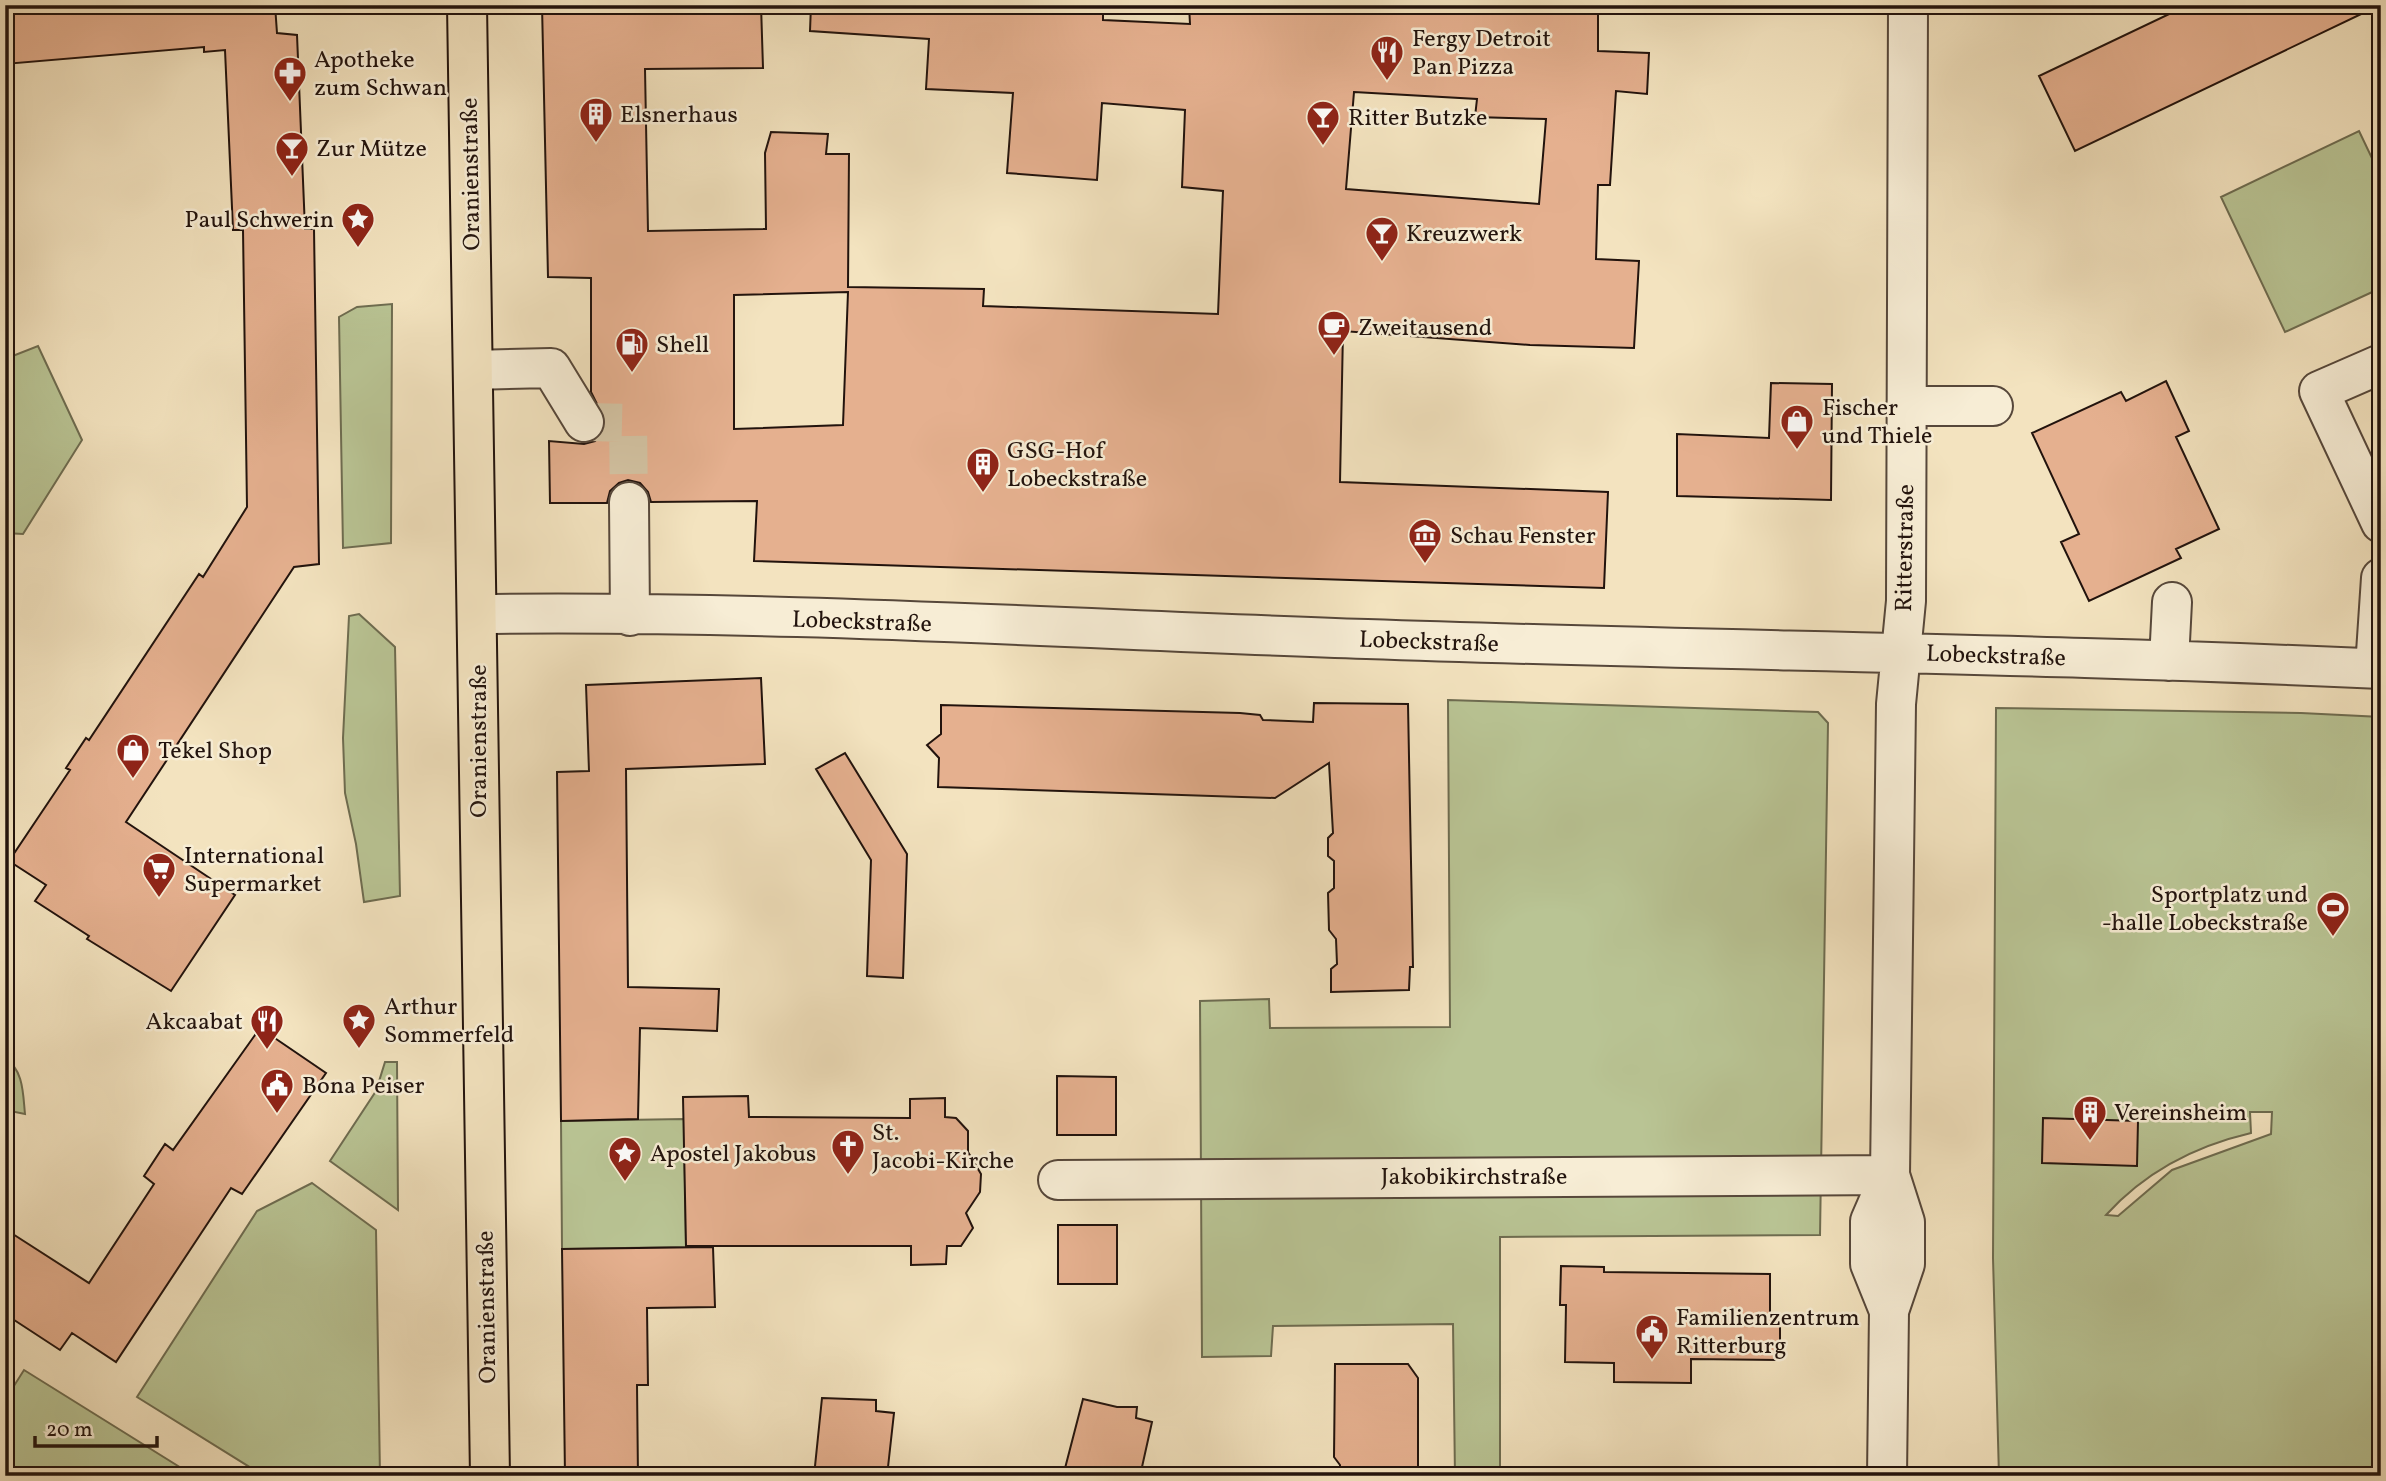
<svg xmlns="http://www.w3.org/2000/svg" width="2386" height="1481" viewBox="0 0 2386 1481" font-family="Vollkorn,serif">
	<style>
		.green { fill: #b9c494; stroke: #6e6c50; stroke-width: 2; fill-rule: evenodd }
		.building { fill: #e5b08f; stroke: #22130d; stroke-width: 2; fill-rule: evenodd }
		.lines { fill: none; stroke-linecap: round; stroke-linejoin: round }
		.minor-tunnel { stroke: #d4c4a4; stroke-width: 38; stroke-dasharray: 38 19; stroke-linecap: butt }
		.minor-casing { stroke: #56473a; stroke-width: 42 }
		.major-casing { stroke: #22130d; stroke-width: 42 }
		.minor { stroke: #f7edd5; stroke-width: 38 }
		.major { stroke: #f3e3bf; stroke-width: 38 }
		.labels { text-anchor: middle; stroke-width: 5; stroke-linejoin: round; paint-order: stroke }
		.poi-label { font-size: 24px; fill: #22130d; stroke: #f7edd5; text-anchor: start }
		.street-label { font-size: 24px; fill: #22130d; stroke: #f7edd5 }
	</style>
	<rect width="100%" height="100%" fill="#f3e3bf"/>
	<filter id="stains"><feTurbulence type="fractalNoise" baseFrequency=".00286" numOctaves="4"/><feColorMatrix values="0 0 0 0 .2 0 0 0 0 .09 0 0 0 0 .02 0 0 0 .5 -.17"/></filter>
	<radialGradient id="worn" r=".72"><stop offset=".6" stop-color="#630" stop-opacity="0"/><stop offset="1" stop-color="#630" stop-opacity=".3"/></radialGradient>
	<path class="green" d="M2359,131L2381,177V288L2285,332L2221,197Z
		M392,304L391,543L343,548L339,317L357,307Z
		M38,346L82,440L23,534L5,533V359Z
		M359,614L395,647L400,896L364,902L356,844L345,793L343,738L349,616Z
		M1448,700L1818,712L1828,723L1820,1235L1500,1237V1476H1455L1453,1324L1273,1326L1271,1356L1202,1357L1200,1001L1269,999L1270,1028L1450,1027Z
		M1996,708L2301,713L2381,717V1476H1999L1993,1258ZM2250,1112H2272L2271,1134L2172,1170L2118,1216L2106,1215C2145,1172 2195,1146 2251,1133Z
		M5,1059C24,1069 23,1096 25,1114L5,1110Z
		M385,1062H397L398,1210L330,1161L376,1091Z
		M684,1119L686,1247L562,1249L561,1121Z
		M312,1183L376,1230L380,1476H264L137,1397L257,1211Z
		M24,1370L194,1476H5V1400Z"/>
	<path class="building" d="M5,5H275L277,33L297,35L305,229H314L319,564L294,567L126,822L235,895L171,991L87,939L89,936L35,901L46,885L9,861L70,770L66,768L86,738L89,740L199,574L203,577L247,507L243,230H233L225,50L204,52V47L5,64Z
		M542,5H761L763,68L645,69L648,231L766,229L765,153L771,132L828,134L826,154H849L848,287L984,289L983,306L1218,314L1223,191L1182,187L1185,110L1102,103L1097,180L1007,173L1013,93L926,89L929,39L810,31L811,5H1103V20L1190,24L1189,5H1598V51L1649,53L1647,94L1616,91L1610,185H1598L1596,259L1639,261L1634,348L1530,345L1343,331L1340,482L1608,492L1604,588L754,561L757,501L651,502L648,492L640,483L628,480L619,483L610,491L607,503H550L549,441L584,444L595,441L603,433L606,422L591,392V278L548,277ZM1354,92L1477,99L1475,117L1546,119L1539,204L1346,189ZM848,292L843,425L734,429V295Z
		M2188,5H2380L2075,151L2039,76Z
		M2166,381L2189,431L2176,437L2219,529L2176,549L2181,558L2089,601L2061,542L2079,534L2032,433L2121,392L2126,401Z
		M1771,383L1832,384L1831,500L1677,496V434L1769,438Z
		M761,678L765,764L626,769L628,987L719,989L717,1031L640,1028L638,1119L561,1121L557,772L589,771L586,685Z
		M1314,703L1408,704L1413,967H1410L1409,990L1331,992V969L1337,964L1336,939L1329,930L1328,893L1334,888V861L1328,856V838L1333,833L1329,763L1275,798L938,787L939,758L927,745L941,734V705L1240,713L1260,715L1263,720L1313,722Z
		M845,753L907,854L903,978L867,976L871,860L816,769Z
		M260,1028L326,1073L242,1194L231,1188L116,1362L72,1333L60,1350L5,1314V1229L89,1283L154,1184L144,1176L165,1144L173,1150Z
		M1057,1076L1116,1077V1135H1057Z
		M748,1096L749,1117L910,1118V1099L945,1098V1117L956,1118L968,1131V1152L981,1174L980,1192L966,1213L973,1228L961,1246H947L946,1264L911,1265V1246H686L683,1097Z
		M2043,1118L2138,1121L2137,1166L2042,1163Z
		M1058,1225H1117V1284H1058Z
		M713,1247L715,1307L647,1308L648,1385H637L638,1476H565L562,1249Z
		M1561,1266L1604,1267V1272L1770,1274V1318H1780V1360L1691,1359V1383L1614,1382V1363L1565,1362L1566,1305H1560Z
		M1335,1364H1408L1418,1378V1476H1340V1465L1334,1457Z
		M822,1398L876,1400V1411L894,1413L887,1476H814Z
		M1083,1399L1117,1407H1137L1136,1418L1152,1422L1140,1476H1063Z"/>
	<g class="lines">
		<path class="minor-tunnel" d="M584,422L628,423L629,502"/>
		<defs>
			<path id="minor" d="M2381,364L2319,391L2381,523
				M473,370L551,368L584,422
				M1906,406H1993
				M629,502L630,616
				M477,614C774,610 1071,629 1367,639C1705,651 2043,653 2381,669
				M2169,661L2172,602
				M2375,668L2381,578
				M1058,1180L1890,1175
				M1889,1311L1870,1264V1221L1890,1175
				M1887,1476L1889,1311L1905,1264V1222L1890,1175L1896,704L1906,601L1908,5"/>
			<path id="major" d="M467,5L490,1476"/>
		</defs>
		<use href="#minor" class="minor-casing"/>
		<use href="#major" class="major-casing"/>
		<use href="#minor" class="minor"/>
		<use href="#major" class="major"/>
	</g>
	<defs>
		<symbol id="restaurant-pin" viewBox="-11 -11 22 30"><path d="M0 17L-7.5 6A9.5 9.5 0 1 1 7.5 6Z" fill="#8f2418" stroke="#f7edd5"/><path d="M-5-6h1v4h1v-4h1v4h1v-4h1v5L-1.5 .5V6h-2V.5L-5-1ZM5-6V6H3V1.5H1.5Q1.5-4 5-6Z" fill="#fff"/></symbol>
		<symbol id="pharmacy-pin" viewBox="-11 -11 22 30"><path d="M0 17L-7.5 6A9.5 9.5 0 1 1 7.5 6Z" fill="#8f2418" stroke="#f7edd5"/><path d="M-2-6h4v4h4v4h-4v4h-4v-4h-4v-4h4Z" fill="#fff"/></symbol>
		<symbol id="building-pin" viewBox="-11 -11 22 30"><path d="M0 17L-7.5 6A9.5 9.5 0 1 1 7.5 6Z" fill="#8f2418" stroke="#f7edd5"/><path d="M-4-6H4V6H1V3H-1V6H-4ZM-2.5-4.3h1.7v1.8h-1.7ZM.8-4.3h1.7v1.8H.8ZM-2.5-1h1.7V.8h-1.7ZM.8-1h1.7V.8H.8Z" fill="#fff"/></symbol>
		<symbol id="bar-pin" viewBox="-11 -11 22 30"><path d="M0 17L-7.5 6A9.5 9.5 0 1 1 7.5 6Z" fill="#8f2418" stroke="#f7edd5"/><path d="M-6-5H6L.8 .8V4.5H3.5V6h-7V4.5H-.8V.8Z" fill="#fff"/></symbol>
		<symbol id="sight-pin" viewBox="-11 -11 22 30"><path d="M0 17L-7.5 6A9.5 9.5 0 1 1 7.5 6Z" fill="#8f2418" stroke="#f7edd5"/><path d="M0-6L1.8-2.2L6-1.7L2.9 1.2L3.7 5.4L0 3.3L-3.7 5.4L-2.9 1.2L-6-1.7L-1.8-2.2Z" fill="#fff"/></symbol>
		<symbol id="cafe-pin" viewBox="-11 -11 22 30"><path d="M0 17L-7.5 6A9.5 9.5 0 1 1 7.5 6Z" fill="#8f2418" stroke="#f7edd5"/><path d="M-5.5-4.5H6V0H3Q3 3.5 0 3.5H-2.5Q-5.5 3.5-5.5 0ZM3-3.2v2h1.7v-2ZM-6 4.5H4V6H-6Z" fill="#fff"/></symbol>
		<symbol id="fuel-pin" viewBox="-11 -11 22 30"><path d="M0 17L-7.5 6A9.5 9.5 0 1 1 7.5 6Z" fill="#8f2418" stroke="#f7edd5"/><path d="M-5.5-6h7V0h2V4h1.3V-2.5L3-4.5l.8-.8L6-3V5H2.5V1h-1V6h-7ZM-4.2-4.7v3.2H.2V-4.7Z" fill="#fff"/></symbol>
		<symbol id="shop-pin" viewBox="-11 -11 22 30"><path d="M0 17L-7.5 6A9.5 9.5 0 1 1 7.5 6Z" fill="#8f2418" stroke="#f7edd5"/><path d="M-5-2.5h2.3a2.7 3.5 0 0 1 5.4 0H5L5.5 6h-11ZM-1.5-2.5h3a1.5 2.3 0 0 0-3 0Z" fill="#fff"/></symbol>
		<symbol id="museum-pin" viewBox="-11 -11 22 30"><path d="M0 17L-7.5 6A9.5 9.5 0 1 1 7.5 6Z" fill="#8f2418" stroke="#f7edd5"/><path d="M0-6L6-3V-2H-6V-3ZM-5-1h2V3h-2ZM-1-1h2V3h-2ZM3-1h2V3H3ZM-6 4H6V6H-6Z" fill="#fff"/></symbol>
		<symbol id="supermarket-pin" viewBox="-11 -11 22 30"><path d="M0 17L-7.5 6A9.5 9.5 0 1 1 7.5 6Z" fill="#8f2418" stroke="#f7edd5"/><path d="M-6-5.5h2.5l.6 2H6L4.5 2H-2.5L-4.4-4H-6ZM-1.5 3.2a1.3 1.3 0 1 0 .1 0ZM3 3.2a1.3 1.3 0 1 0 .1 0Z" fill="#fff"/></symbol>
		<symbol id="stadium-pin" viewBox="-11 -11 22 30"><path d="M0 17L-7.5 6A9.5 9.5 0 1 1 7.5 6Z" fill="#8f2418" stroke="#f7edd5"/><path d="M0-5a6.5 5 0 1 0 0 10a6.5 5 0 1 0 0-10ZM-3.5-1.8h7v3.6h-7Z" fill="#fff"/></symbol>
		<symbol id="civic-pin" viewBox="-11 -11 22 30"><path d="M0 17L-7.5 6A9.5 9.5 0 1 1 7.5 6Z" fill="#8f2418" stroke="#f7edd5"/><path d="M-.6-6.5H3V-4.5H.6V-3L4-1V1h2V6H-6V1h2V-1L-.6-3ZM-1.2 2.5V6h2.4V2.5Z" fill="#fff"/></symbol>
		<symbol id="church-pin" viewBox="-11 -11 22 30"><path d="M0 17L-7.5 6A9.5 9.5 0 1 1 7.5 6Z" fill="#8f2418" stroke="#f7edd5"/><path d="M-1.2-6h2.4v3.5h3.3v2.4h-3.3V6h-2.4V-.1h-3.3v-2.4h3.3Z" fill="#fff"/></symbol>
	</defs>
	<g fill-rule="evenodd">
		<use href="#restaurant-pin" x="1368" y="33" width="38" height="52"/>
		<use href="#pharmacy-pin" x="271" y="54" width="38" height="52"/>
		<use href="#building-pin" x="577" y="95" width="38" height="52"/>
		<use href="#bar-pin" x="1304" y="98" width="38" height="52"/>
		<use href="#bar-pin" x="273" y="129" width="38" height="52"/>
		<use href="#sight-pin" x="339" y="200" width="38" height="52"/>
		<use href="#bar-pin" x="1363" y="214" width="38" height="52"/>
		<use href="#cafe-pin" x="1315" y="308" width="38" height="52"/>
		<use href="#fuel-pin" x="613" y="325" width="38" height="52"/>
		<use href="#shop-pin" x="1778" y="402" width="38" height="52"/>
		<use href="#building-pin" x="964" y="445" width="38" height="52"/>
		<use href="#museum-pin" x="1406" y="516" width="38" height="52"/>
		<use href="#shop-pin" x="114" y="731" width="38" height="52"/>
		<use href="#supermarket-pin" x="140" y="850" width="38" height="52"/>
		<use href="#stadium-pin" x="2314" y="889" width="38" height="52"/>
		<use href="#sight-pin" x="340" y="1001" width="38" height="52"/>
		<use href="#restaurant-pin" x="248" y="1002" width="38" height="52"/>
		<use href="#civic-pin" x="258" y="1066" width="38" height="52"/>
		<use href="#building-pin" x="2071" y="1093" width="38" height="52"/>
		<use href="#church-pin" x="829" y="1127" width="38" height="52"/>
		<use href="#sight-pin" x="606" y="1134" width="38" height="52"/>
		<use href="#civic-pin" x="1633" y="1312" width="38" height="52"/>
	</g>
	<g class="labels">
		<g class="poi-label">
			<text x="1412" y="46">Fergy Detroit<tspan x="1412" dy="28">Pan Pizza</tspan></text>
			<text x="314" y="67">Apotheke<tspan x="314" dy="28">zum Schwan</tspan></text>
			<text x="620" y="122">Elsnerhaus</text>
			<text x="1348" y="125">Ritter Butzke</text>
			<text x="316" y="156">Zur Mütze</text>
			<text x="334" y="227" text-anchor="end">Paul Schwerin</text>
			<text x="1406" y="241">Kreuzwerk</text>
			<text x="1358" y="335">Zweitausend</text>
			<text x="656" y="352">Shell</text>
			<text x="1822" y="415">Fischer<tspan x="1822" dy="28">und Thiele</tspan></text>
			<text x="1007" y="458">GSG-Hof<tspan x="1007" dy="28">Lobeckstraße</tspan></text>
			<text x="1450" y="543">Schau Fenster</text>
			<text x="158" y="758">Tekel Shop</text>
			<text x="184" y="863">International<tspan x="184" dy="28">Supermarket</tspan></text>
			<text x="2308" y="902" text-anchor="end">Sportplatz und<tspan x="2308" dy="28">-halle Lobeckstraße</tspan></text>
			<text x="384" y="1014">Arthur<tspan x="384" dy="28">Sommerfeld</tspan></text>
			<text x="243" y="1029" text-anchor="end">Akcaabat</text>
			<text x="302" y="1093">Bona Peiser</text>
			<text x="2114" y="1120">Vereinsheim</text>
			<text x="872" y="1140">St.<tspan x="872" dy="28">Jacobi-Kirche</tspan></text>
			<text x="650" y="1161">Apostel Jakobus</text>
			<text x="1676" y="1325">Familienzentrum<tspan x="1676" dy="28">Ritterburg</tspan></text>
		</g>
		<g class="street-label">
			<text transform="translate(470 174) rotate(-91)" y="8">Oranienstraße</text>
			<text transform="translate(1904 548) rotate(-89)" y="8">Ritterstraße</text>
			<text transform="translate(862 621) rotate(2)" y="8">Lobeckstraße</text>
			<text transform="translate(1429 641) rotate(2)" y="8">Lobeckstraße</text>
			<text transform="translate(1996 655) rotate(2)" y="8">Lobeckstraße</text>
			<text transform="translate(478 741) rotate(-90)" y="8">Oranienstraße</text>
			<text x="1474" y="1184">Jakobikirchstraße</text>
			<text transform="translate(486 1307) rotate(-91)" y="8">Oranienstraße</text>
		</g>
	</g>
	<rect width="2386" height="1481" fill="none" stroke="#f3e3bf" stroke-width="28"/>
	<rect x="7" y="7" width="2372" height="1467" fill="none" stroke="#22130d" stroke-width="3.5"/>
	<rect x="14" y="14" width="2358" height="1453" fill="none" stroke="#22130d" stroke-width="2"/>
	<path d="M35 1436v10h122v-10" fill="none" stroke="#22130d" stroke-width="3.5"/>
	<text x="46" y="1436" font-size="21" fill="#22130d" stroke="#f7edd5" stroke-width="5" paint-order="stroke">20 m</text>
	<rect width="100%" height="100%" filter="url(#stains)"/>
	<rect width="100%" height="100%" fill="url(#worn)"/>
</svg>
